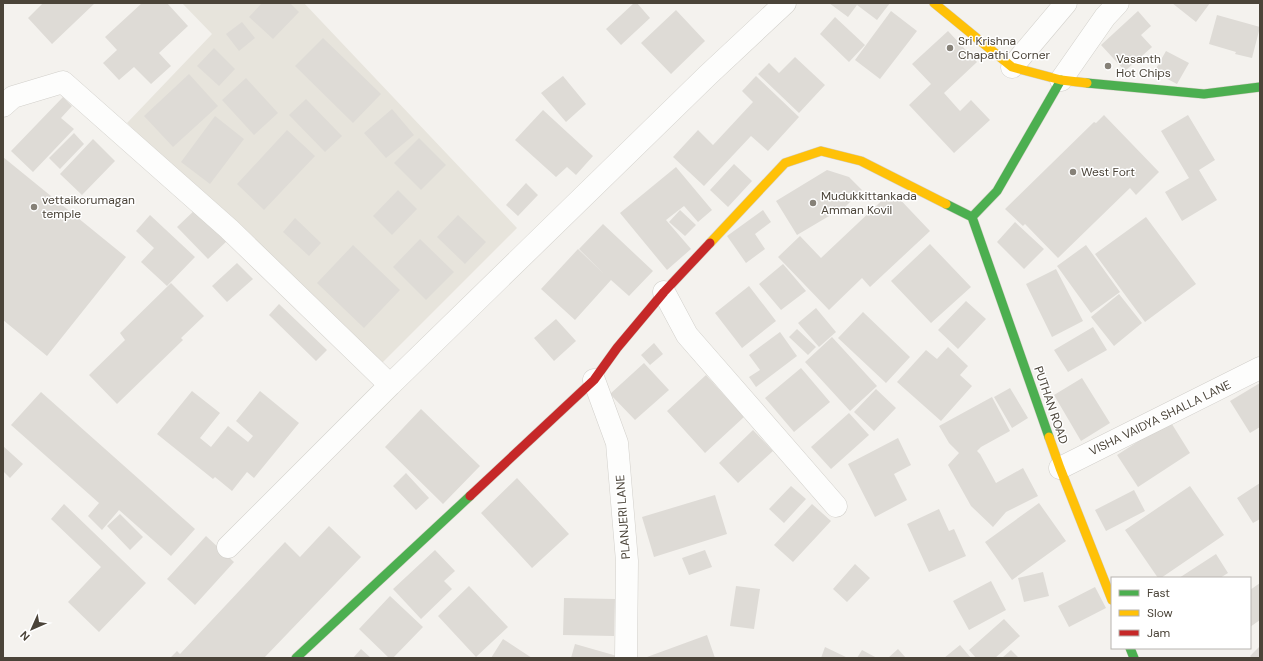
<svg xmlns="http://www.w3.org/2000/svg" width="1263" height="661" viewBox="0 0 1263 661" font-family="'DM Sans',sans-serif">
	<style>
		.residential { fill: #e7e4dc }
		.building { fill: #dedbd6 }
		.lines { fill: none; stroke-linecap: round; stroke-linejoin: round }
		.street-casing { stroke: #d2d0cb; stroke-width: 23 }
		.fast-casing { stroke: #d3cfc5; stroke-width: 10 }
		.slow-casing { stroke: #d3cfc5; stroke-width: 10 }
		.jam-casing { stroke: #d3cfc5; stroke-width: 10 }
		.street { stroke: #fdfdfc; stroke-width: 22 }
		.fast { stroke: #4caf50; stroke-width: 9 }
		.slow { stroke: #ffc107; stroke-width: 9 }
		.jam { stroke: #c62828; stroke-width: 9 }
		.poi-dot { fill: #868178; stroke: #fff; stroke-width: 1.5 }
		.labels { text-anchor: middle; stroke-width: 3; stroke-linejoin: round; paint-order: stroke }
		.poi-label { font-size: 12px; fill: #4b4439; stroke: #fff; text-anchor: start }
		.street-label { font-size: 12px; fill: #4b4439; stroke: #fff }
	</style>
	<rect width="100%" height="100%" fill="#f4f2ee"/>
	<path class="residential" d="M182,3H304L517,228L379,366L127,123L212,34Z"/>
	<path class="building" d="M43,3H95L52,44L28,18Z
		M142,3H167L188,26L159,53L171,66L151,84L134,67L119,80L103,63L117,50L105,37Z
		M262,3H290L299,12L273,39L249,17Z
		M634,3H637L650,18L621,45L606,29Z
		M829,3H890L877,20L857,5L848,17Z
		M1172,3H1210L1196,22Z
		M676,10L705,41L671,74L641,43Z
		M891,11L917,31L880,79L855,60Z
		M1138,11L1151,26L1141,35L1152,47L1125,71L1101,45Z
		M1217,15L1260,27L1252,58L1235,54L1236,52L1209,44Z
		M835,17L865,45L849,62L820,34Z
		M242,22L255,38L239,51L226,34Z
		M948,31L977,62L944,93L960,111L971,100L990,120L954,153L909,105L931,84L912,64Z
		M323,38L381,94L353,123L295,66Z
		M214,48L235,69L219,86L197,66Z
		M1166,51L1189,63L1177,84L1154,72Z
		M795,57L825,85L799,113L758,74L769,63L779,73Z
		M189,74L218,106L173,147L144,116Z
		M563,76L586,104L566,122L541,93Z
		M756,76L799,117L768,151L751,136L704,186L673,157L698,130L713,145L753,102L742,91Z
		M246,78L278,113L254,135L222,100Z
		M63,97L72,106L61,118L74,129L33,172L11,151Z
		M306,99L342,136L325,152L289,115Z
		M392,109L414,135L386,158L364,133Z
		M543,110L593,156L576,175L567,167L556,177L515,140Z
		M1104,115L1159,172L1136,195L1130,188L1058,258L1025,224L1023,226L1005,209L1094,122L1096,123Z
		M1188,115L1215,160L1199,170L1217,200L1182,221L1165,192L1189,178L1161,131Z
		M215,116L244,139L210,184L181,162Z
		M287,130L315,156L264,210L237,184Z
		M74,133L84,144L60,169L49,158Z
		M419,138L446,165L421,190L394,163Z
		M93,139L115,161L82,195L60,174Z
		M3,157L126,257L47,356L3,320Z
		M734,164L752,181L728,207L710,190Z
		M676,167L712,210L698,222L684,206L666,220L691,249L667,270L620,213Z
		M827,170L849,177L862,190L846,206L797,235L776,201Z
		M526,183L538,195L518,216L506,205Z
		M398,190L417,209L392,235L373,216Z
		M892,191L930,231L870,287L862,278L829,310L778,257L800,236L821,258Z
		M197,208L228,240L208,259L177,227Z
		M680,210L696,225L685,236L669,222Z
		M763,210L771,222L755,234L765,249L746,263L727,236Z
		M150,215L195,257L167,286L141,262L154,248L136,231Z
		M458,215L486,242L465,264L437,237Z
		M1146,217L1196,284L1145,322L1095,254Z
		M295,218L321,243L309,256L283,232Z
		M1015,222L1044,249L1024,269L997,242Z
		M603,224L653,271L629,296L611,280L575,320L541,289L578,249L603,273L579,249Z
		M420,239L454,272L426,300L393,267Z
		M930,244L971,287L931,323L891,281Z
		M353,245L400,290L364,328L317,283Z
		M1086,245L1120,292L1091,313L1057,266Z
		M237,263L253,279L227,302L212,286Z
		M783,264L806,291L781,310L759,284Z
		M1056,269L1083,321L1052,337L1026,284Z
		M171,283L204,316L181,338L183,340L117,404L89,375L125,340L120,333Z
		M749,286L776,321L742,348L715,313Z
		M1119,294L1142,323L1114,346L1091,317Z
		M966,301L986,319L958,349L938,330Z
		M279,304L327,350L316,361L269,315Z
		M816,308L836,332L819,347L798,323Z
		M863,312L910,357L886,383L838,338Z
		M556,319L576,341L554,361L534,338Z
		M1093,327L1107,350L1068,372L1054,350Z
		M797,329L816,347L808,355L789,337Z
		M780,332L797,356L756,387L749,377L760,370L749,355Z
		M832,337L877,386L850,411L805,362Z
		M654,343L663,354L650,365L641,355Z
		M948,347L968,366L960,375L972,386L941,421L897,382L926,350L937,359Z
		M644,363L669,390L635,420L610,394Z
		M801,368L830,402L794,432L765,398Z
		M706,375L744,417L705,453L667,411Z
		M1082,378L1110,423L1081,441L1054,395Z
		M1260,383V427L1250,433L1230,401Z
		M1010,388L1028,418L1012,428L994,397Z
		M876,389L896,408L874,431L854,412Z
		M192,391L220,413L200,438L211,447L228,426L248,442L253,436L236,421L260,391L299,423L254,478L247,472L232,491L215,477L213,479L157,434Z
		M41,392L195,529L171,556L119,510L102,530L88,516L99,503L11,425Z
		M992,397L1010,431L981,447L977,451L980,454L996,483L1023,468L1038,496L1006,512L993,527L971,506L948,465L959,453L949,443L939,426Z
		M421,409L480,466L443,504L385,447Z
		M849,413L869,435L831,469L811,447Z
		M1170,421L1190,453L1138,487L1117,455Z
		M753,430L773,451L738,483L719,463Z
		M898,438L911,465L894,474L907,500L875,517L848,464Z
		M3,446L23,464L10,478L3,471Z
		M406,473L429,498L416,510L393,486Z
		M517,478L569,534L532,568L481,513Z
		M1260,483V519L1253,523L1237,498Z
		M791,486L806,499L784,523L769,509Z
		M1190,486L1224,535L1161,578H1158L1125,530Z
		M1134,490L1145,511L1106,531L1095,510Z
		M715,495L727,534L654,557L642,517Z
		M1039,503L1066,541L1012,580L985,542Z
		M64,504L146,583L99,632L68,602L101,567L51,519Z
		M812,504L831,521L793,562L774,545Z
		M939,509L949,531L954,529L966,556L929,572L907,524Z
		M120,514L143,537L130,550L107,526Z
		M329,526L361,557L264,658H170L177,651L180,654L285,542L300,557Z
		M206,536L234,562L195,605L167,579Z
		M435,550L455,571L444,581L452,589L421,619L393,589Z
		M705,550L712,567L689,575L682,558Z
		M1216,554L1228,573L1220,578H1179Z
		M855,564L870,578L847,602L833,589Z
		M1043,572L1049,596L1024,602L1018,578Z
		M991,581L1006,610L969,630L953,601Z
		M1260,583V620L1250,627V590Z
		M469,586L508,627L476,657L438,616Z
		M736,586L760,589L754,629L730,626Z
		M1095,587L1106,608L1069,627L1058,606Z
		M390,596L423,627L393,658H389L359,629Z
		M564,598L615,599L614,636L563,635Z
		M1004,619L1020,636L995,658H976L969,650Z
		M707,635L715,658H647V657Z
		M503,639L532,658H491Z
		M575,644L617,656L616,658H571Z
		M960,645L971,658H944Z
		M1260,646V658H1252L1250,656Z
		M825,647L848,658H821Z
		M361,649L371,658H353Z
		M898,649L906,658H888Z
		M862,650L877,658H857Z
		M1011,650L1019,658H1002Z"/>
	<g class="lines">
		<defs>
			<path id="street" d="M1012,67L1066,3
				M1061,80L1105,17L1118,3
				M3,106L13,97L63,82L229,229L390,385L708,75L785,3
				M664,292L687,335L836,506
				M594,380L617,443L627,561L626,658
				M1060,468L1260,368
				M228,547L390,385"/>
			<path id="fast" d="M1087,83L1204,94L1260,87
				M946,204L972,217L997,191L1061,80
				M972,217L1049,437
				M1130,648L1134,658
				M296,658L470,496"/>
			<path id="slow" d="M934,3L1012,67L1061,80L1087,83
				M710,243L785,163L821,151L861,161L946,204
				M1049,437L1060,468L1112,600"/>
			<path id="jam" d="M470,496L594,380L617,348L664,292L710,243"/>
		</defs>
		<use href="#street" class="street-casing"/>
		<use href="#fast" class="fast-casing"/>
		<use href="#slow" class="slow-casing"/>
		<use href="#jam" class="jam-casing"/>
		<use href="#street" class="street"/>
		<use href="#fast" class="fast"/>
		<use href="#slow" class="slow"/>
		<use href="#jam" class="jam"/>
	</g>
	<g class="poi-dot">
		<circle cx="950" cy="48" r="4"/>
		<circle cx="1108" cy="66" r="4"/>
		<circle cx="1073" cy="172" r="4"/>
		<circle cx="813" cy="203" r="4"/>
		<circle cx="34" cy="207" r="4"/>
	</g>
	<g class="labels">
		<g class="poi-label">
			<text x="958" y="45">Sri Krishna<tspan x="958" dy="14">Chapathi Corner</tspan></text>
			<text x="1116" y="63">Vasanth<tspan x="1116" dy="14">Hot Chips</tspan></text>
			<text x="1081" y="176">West Fort</text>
			<text x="821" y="200">Mudukkittankada<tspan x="821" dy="14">Amman Kovil</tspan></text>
			<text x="42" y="204">vettaikorumagan<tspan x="42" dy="14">temple</tspan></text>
		</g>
		<g class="street-label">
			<text transform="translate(1051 405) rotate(71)" y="4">PUTHAN ROAD</text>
			<text transform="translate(1160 418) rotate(-26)" y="4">VISHA VAIDYA SHALLA LANE</text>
			<text transform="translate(623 517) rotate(-94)" y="4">PLANJERI LANE</text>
		</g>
	</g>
	<rect width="1263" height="661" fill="none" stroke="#4b4439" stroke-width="8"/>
	<rect x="1111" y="577" width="140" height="72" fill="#ffffff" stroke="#b7b4b0"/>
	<rect x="1119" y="590" width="20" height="6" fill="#4caf50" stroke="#b7b4b0"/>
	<text x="1147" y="597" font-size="12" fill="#4b4439">Fast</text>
	<rect x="1119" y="610" width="20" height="6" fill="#ffc107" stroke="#b7b4b0"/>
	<text x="1147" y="617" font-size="12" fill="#4b4439">Slow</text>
	<rect x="1119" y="630" width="20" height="6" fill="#c62828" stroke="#b7b4b0"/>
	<text x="1147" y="637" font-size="12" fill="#4b4439">Jam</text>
	<g transform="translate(32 629) rotate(225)" stroke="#ffffff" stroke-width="3" paint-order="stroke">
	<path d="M0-3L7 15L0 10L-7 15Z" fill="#4b4439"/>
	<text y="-6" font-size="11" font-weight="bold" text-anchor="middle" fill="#4b4439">N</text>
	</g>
</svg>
